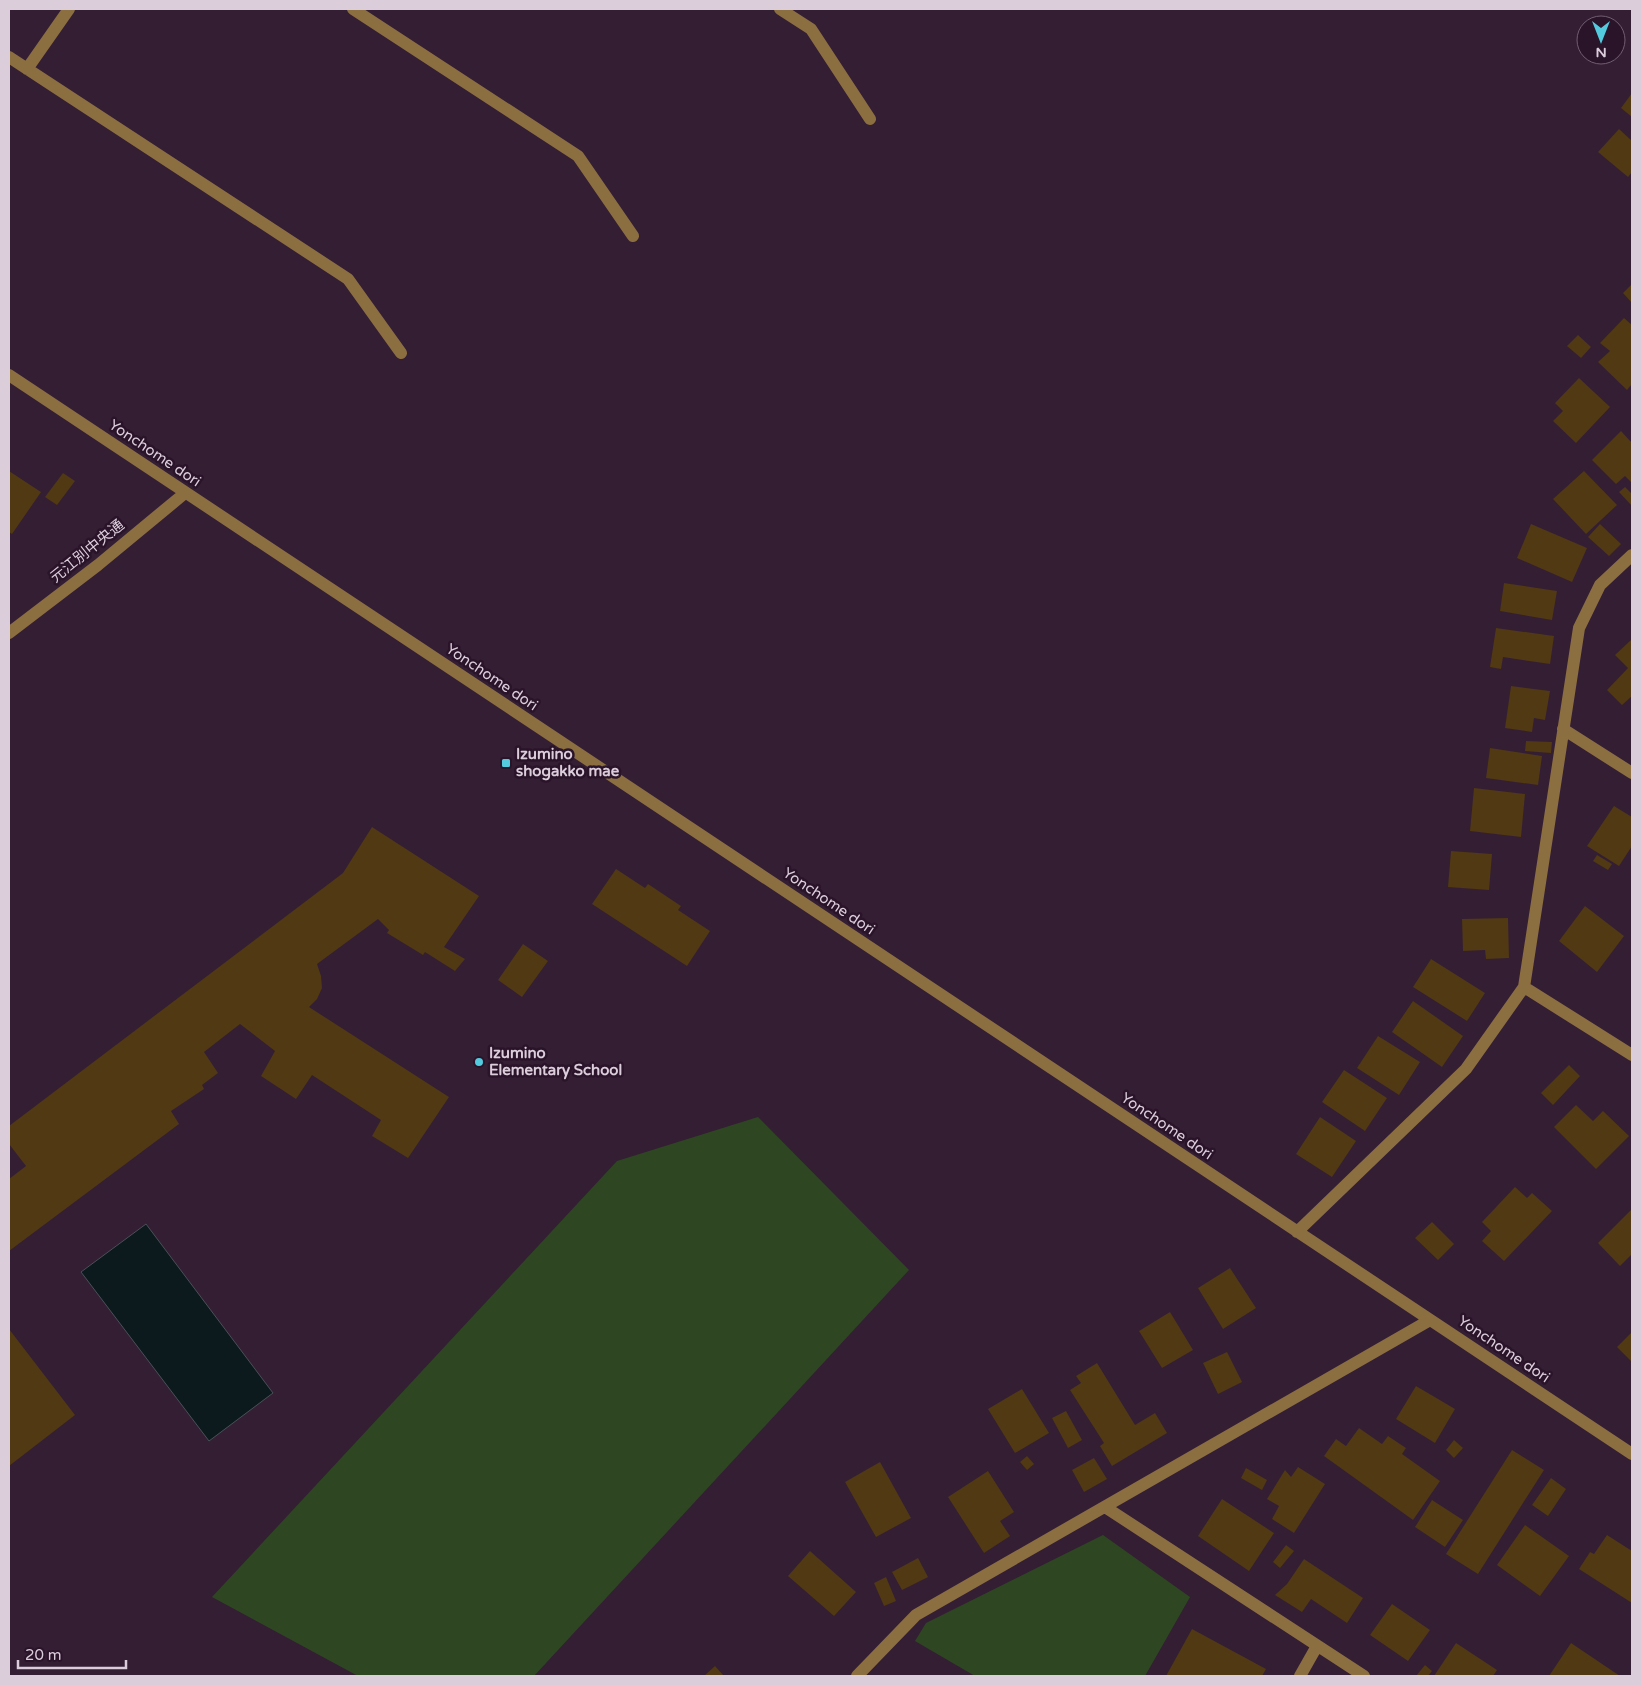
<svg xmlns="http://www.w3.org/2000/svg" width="1641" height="1685" viewBox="0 0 1641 1685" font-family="'Varela Round','Noto Sans JP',sans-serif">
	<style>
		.green { fill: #2e4722 }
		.water { fill: #0c1a1d; stroke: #4a5056 }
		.building { fill: #503913 }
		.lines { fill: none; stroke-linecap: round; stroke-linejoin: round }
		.minor { stroke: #8c6f40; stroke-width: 12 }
		.poi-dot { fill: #54cade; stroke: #2a142a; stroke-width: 2 }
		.labels { text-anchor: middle; stroke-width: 5; stroke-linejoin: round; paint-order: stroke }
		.street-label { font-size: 15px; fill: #dccddb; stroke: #2a142a }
		.poi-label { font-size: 15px; font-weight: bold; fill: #dccddb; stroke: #2a142a; text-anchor: start }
	</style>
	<rect width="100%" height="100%" fill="#341e34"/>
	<path class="green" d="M758,1117L909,1270L534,1676H358L212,1597L617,1161Z
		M1103,1535L1190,1597L1145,1676H975L915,1641L926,1623Z"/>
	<path class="water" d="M146,1224L273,1393L209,1441L81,1272Z"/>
	<path class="building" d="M1632,93V117L1621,108Z
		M1619,129L1632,141V172L1628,177L1598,152Z
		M1632,284V303L1623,293Z
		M1624,318L1632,325V384L1627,390L1598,362L1610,351L1600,343Z
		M1578,335L1591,347L1581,358L1567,346Z
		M1579,378L1610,407L1576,443L1553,421L1563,411L1555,403Z
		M1621,431L1632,443V483L1625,476L1616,484L1592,460Z
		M9,471L41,492L12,534L9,532Z
		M1584,471L1617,505L1586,534L1553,499Z
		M63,473L75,481L57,505L45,497Z
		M1625,487L1632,494V506L1619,492Z
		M1531,524L1587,548L1572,582L1517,558Z
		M1600,524L1621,544L1609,556L1588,537Z
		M1504,583L1557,591L1552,620L1500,611Z
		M1496,628L1554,636L1550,664L1503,657L1501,669L1490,667Z
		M1632,639V696L1622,705L1607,690L1628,668L1615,655Z
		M1511,686L1550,691L1545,720L1534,718L1532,732L1505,728Z
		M1526,741L1552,742L1551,753L1525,751Z
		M1490,748L1542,756L1538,785L1486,778Z
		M1474,788L1525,794L1521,837L1470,831Z
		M1614,806L1632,817V846L1619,866L1587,846Z
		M372,827L479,896L444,947L465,959L455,971L425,952L423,955L387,933L389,930L378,919L317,964L321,976L322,988L317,999L309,1007L449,1097L408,1158L372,1136L381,1120L312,1075L296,1099L261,1076L275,1051L240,1024L204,1052L218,1073L202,1085L204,1089L171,1111L179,1124L9,1251V1179L26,1166L9,1144V1126L343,873Z
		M1451,851L1492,854L1489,890L1448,887Z
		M1597,855L1612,864L1608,870L1593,861Z
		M616,869L645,888L648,884L681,906L678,910L710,931L687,966L592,904Z
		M1585,906L1624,936L1597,972L1559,941Z
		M1508,918L1509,958L1486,959L1485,950L1463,951L1462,919Z
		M523,944L548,961L522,997L498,980Z
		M1431,959L1485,993L1467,1021L1413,987Z
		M1413,1001L1463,1036L1442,1067L1392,1032Z
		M1378,1036L1420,1062L1399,1095L1357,1068Z
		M1569,1065L1580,1076L1553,1105L1541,1093Z
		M1344,1070L1387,1098L1365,1131L1322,1102Z
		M1576,1105L1593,1121L1603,1111L1629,1136L1596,1169L1554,1127Z
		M1320,1117L1356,1141L1332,1177L1296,1154Z
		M1515,1187L1527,1198L1532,1193L1552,1211L1504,1261L1482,1241L1491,1231L1482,1222Z
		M1632,1209V1254L1620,1266L1598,1243Z
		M1432,1222L1454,1244L1438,1260L1415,1238Z
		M1230,1268L1256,1308L1223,1329L1198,1288Z
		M1170,1312L1193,1350L1162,1368L1139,1331Z
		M9,1329L75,1415L9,1466Z
		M1632,1332V1362L1617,1347Z
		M1227,1352L1242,1382L1218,1394L1203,1363Z
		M1097,1363L1135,1425L1155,1413L1167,1433L1112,1466L1100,1446L1104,1443L1070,1390L1081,1383L1076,1376Z
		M1416,1386L1455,1409L1435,1443L1396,1419Z
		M1022,1389L1049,1433L1015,1453L988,1409Z
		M1066,1411L1082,1440L1068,1448L1052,1418Z
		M1359,1428L1382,1444L1388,1436L1406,1448L1402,1454L1440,1481L1413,1520L1324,1456L1336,1439L1346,1446Z
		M1454,1440L1463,1448L1454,1458L1446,1450Z
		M1512,1450L1544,1470L1478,1574L1446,1554Z
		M1027,1456L1034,1464L1027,1470L1020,1462Z
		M1094,1458L1107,1479L1084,1492L1072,1470Z
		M880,1462L911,1518L876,1537L845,1482Z
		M1298,1467L1325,1484L1294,1533L1272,1519L1279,1506L1267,1499L1285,1470L1291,1477Z
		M1246,1468L1267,1480L1262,1490L1241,1478Z
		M988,1471L1014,1512L1000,1521L1010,1536L984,1553L948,1497Z
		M1551,1478L1566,1489L1548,1516L1532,1505Z
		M1222,1499L1274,1533L1249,1571L1198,1536Z
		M1432,1500L1463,1520L1445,1547L1415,1527Z
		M1525,1525L1569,1556L1540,1596L1497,1565Z
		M1607,1535L1632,1551V1603L1579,1569L1590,1552L1594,1554Z
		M1286,1545L1294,1551L1280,1568L1273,1562Z
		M810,1551L856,1592L834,1616L788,1576Z
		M918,1558L928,1577L902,1590L892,1572Z
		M1304,1559L1363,1598L1347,1623L1311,1599L1302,1612L1275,1595L1287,1584Z
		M886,1577L896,1601L884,1606L874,1583Z
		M1392,1604L1430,1630L1408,1661L1370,1635Z
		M1192,1629L1266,1669L1262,1676H1166Z
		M1456,1643L1497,1670L1493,1676H1434Z
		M1571,1643L1620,1676H1549Z
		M1425,1665L1432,1671L1428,1676H1416Z
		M715,1666L724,1676H704Z"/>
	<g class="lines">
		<path class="minor" d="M353,9L578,156L633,236
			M780,9L811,29L870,119
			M9,57L348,279L401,353
			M27,69L69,9
			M9,375L1632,1454
			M9,633L98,565L185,493
			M1563,729L1632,773
			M1524,987L1632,1055
			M1297,1232L1466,1069L1524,987L1579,628L1600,585L1632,555
			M1105,1507L1364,1676
			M857,1676L916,1615L1430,1320
			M1300,1676L1317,1646"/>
	</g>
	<g class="poi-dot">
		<rect x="501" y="758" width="10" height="10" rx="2.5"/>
		<circle cx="479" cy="1062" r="5"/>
	</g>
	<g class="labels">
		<g class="street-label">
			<text transform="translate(155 453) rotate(34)" y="5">Yonchome dori</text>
			<text transform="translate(87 551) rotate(-39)" y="5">元江別中央通</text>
			<text transform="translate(492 677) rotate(34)" y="5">Yonchome dori</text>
			<text transform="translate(829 901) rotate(34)" y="5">Yonchome dori</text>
			<text transform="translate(1167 1126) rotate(34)" y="5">Yonchome dori</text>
			<text transform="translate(1504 1349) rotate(34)" y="5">Yonchome dori</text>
		</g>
		<g class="poi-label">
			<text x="516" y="759">Izumino<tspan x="516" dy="17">shogakko mae</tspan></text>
			<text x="489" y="1058">Izumino<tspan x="489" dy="17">Elementary School</tspan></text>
		</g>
	</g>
	<rect width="1641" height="1685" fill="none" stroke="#dccddb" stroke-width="20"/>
	<g transform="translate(1601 40) rotate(180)"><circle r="24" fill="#2a142a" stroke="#715e71"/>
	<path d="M0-4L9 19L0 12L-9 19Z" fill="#54cade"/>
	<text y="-8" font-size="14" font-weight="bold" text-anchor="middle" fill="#dccddb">N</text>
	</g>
	<path d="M18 1660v8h108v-8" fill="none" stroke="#dccddb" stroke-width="2.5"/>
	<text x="25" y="1660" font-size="15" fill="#dccddb" stroke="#2a142a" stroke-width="4" paint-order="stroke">20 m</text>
</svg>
